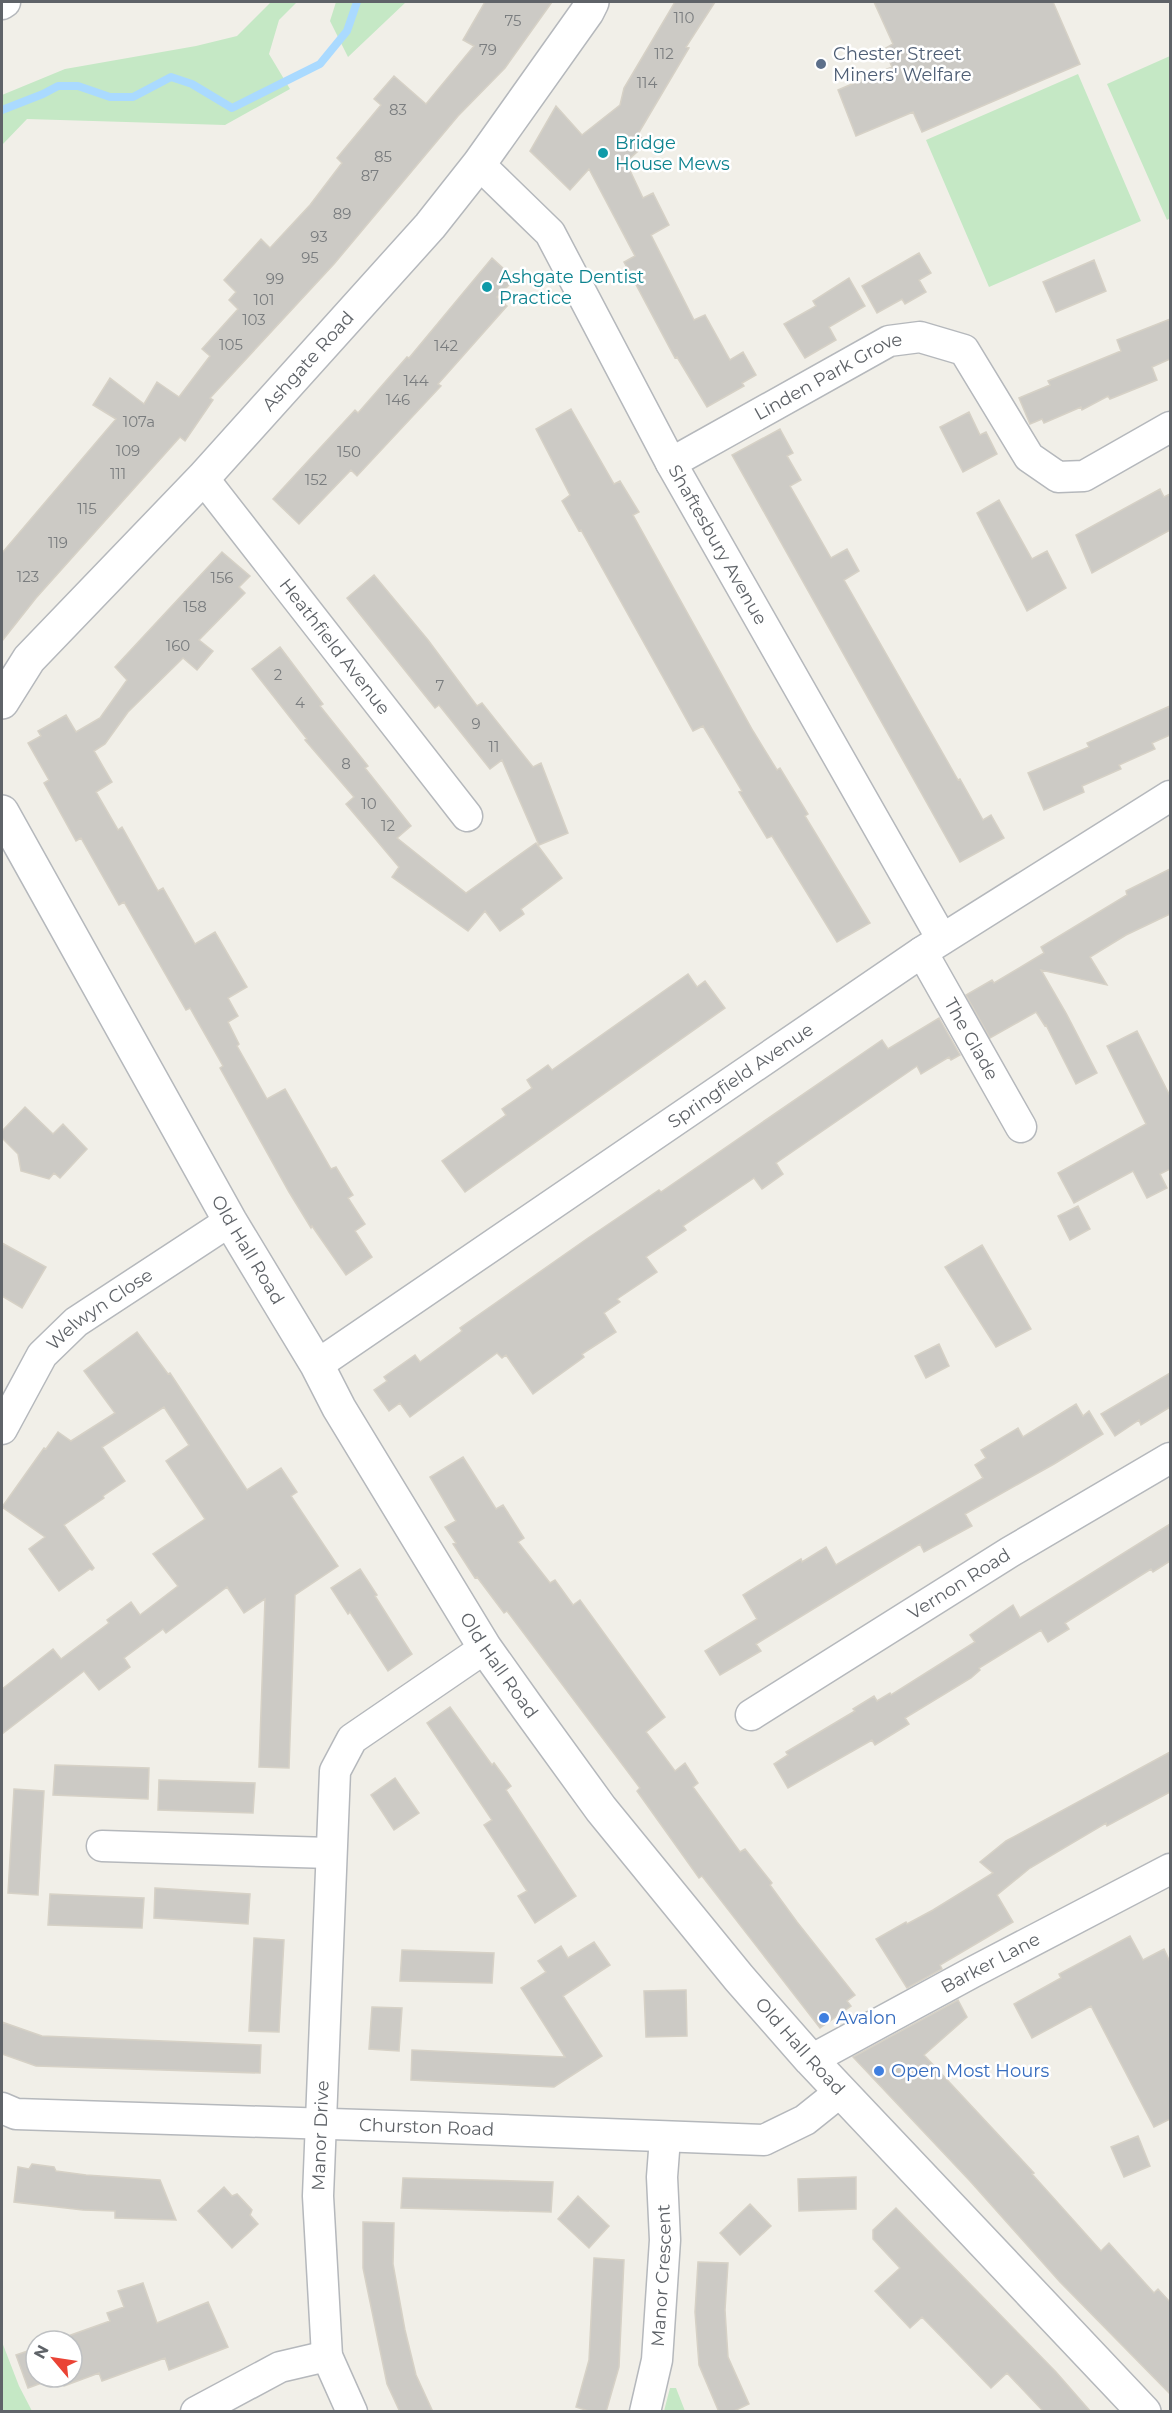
<svg xmlns="http://www.w3.org/2000/svg" width="1172" height="2413" viewBox="0 0 1172 2413" font-family="Montserrat,sans-serif">
	<style>
		.green { fill: #c5e8c5 }
		.lines { fill: none; stroke-linecap: round; stroke-linejoin: round }
		.stream { stroke: #aadaff; stroke-width: 8 }
		.building { fill: #cccac5; stroke: #d6d1c6; stroke-width: 1.5 }
		.minor-casing { stroke: #b5b8bc; stroke-width: 33 }
		.tertiary-casing { stroke: #b5b8bc; stroke-width: 36 }
		.minor { stroke: #fff; stroke-width: 30 }
		.tertiary { stroke: #fff; stroke-width: 33 }
		.service-dot { fill: #5c6f8a; stroke: #fff; stroke-width: 2 }
		.culture-dot { fill: #0f9aa8; stroke: #fff; stroke-width: 2 }
		.shop-dot { fill: #3f7fe0; stroke: #fff; stroke-width: 2 }
		.labels { text-anchor: middle; stroke-width: 5; stroke-linejoin: round; paint-order: stroke }
		.number-label { font-size: 15px; fill: #7a7d7f }
		.service-label { font-size: 18px; fill: #4e5e75; stroke: #fff; text-anchor: start }
		.culture-label { font-size: 18px; fill: #0d838f; stroke: #fff; text-anchor: start }
		.street-label { font-size: 18px; fill: #5f6368; stroke: #fff }
		.shop-label { font-size: 18px; fill: #366cbe; stroke: #fff; text-anchor: start }
	</style>
	<rect width="100%" height="100%" fill="#f1efe8"/>
	<path class="green" d="M271,2H297L279,20L269,54L290,89L225,125L27,119L2,145V95L65,69L196,46L237,36Z
		M336,2H406L348,57L330,21Z
		M1170,56V218L1167,220L1107,84Z
		M1078,74L1141,221L989,287L926,140Z
		M2,2342L19,2386L32,2411H2Z
		M670,2388H676L685,2411H664Z"/>
	<g class="lines">
		<path class="stream" d="M2,110L43,94L58,86H78L110,97H133L171,77L192,84L232,108L320,64L347,31L357,2"/>
	</g>
	<path class="building" d="M485,2H552L505,68L458,116L334,264L210,398L213,400L185,441L180,437L36,598L2,641V553L116,419L93,405L110,378L144,404L157,382L179,397L210,356L202,349L238,309L229,300L236,292L224,280L261,239L270,248L310,205L342,163L337,158L381,105L374,99L394,76L426,104L474,46L463,40Z
		M675,2H715L686,47L689,48L638,134L647,143L626,162L643,198L653,193L669,225L651,235L694,320L705,315L730,360L743,352L756,375L742,383L744,386L707,407L677,357L675,358L624,262L635,256L589,169L570,190L530,151L556,106L582,135L620,105L624,88Z
		M874,2H1053L1080,64L922,132L913,112L856,136L838,90L892,67L884,49L893,44Z
		M919,253L931,273L919,280L926,292L905,304L902,299L877,313L862,286Z
		M492,258L515,279L497,297L507,306L438,384L441,386L357,476L351,470L299,524L273,499L355,410L358,413L407,357L409,358Z
		M1094,260L1106,291L1056,312L1043,282Z
		M849,278L865,306L829,327L836,340L805,358L784,324L816,306L813,301Z
		M1170,319V359L1152,367L1157,380L1110,399L1108,396L1082,410L1081,407L1044,423L1042,419L1030,424L1019,398L1050,385L1048,381L1121,351L1117,340Z
		M571,409L614,484L620,481L639,512L633,515L753,731L777,770L780,768L808,814L805,816L870,923L837,942L772,836L767,838L739,792L742,791L703,726L693,731L581,530L579,531L562,501L570,495L536,429Z
		M969,412L980,435L986,432L997,454L963,472L940,427Z
		M780,429L793,453L787,456L801,480L790,486L831,558L847,549L859,571L844,580L958,780L960,779L983,820L991,815L1004,838L960,862L732,455Z
		M1160,489L1164,497L1170,494V530L1092,573L1076,535Z
		M999,500L1032,559L1047,551L1066,588L1027,611L977,513Z
		M222,552L250,576L239,587L245,593L199,640L213,651L197,670L183,658L128,712L105,744L94,751L112,782L96,792L118,830L122,827L158,891L163,888L195,944L215,932L247,987L228,998L238,1016L228,1022L239,1044L237,1046L267,1099L285,1089L331,1169L336,1167L353,1195L348,1198L365,1224L355,1231L372,1257L346,1275L312,1226L311,1228L289,1192L220,1068L223,1066L190,1008L186,1010L124,902L119,905L81,838L76,841L44,783L49,780L28,743L41,736L38,731L66,715L76,732L100,718L127,680L115,667Z
		M374,575L428,640L477,706L482,703L533,767L541,763L568,833L539,845L502,760L490,769L439,705L435,708L347,598Z
		M280,647L323,704L320,706L368,766L365,768L411,826L397,838L466,893L536,843L562,878L521,909L524,914L500,931L485,911L468,931L392,877L399,867L346,804L354,797L305,740L307,739L252,669Z
		M1170,706V735L1152,743L1155,749L1119,765L1121,769L1082,786L1084,792L1044,810L1028,773L1089,747L1087,743Z
		M1170,869V914L1126,935L1090,957L1107,985L1041,970L1066,1013L1097,1073L1076,1084L1046,1025L1045,1026L1036,1012L990,1038L966,995L992,980L994,983L1044,953L1041,947L1127,895L1126,891Z
		M688,974L697,987L705,981L725,1008L465,1192L442,1161L506,1115L502,1109L532,1088L527,1080L548,1065L552,1070Z
		M939,1018L960,1055L951,1060L949,1057L921,1074L917,1066L776,1163L783,1174L762,1189L754,1178L683,1226L686,1230L646,1257L657,1272L617,1299L620,1302L604,1313L616,1332L582,1354L584,1357L533,1394L506,1355L502,1358L497,1353L410,1417L400,1403L389,1411L374,1390L387,1381L384,1377L415,1355L420,1362L462,1331L460,1328L588,1238L659,1190L661,1192L882,1040L888,1049Z
		M1137,1031L1170,1096V1169L1160,1174L1167,1188L1147,1198L1133,1171L1074,1203L1058,1173L1146,1124L1107,1046Z
		M25,1107L53,1134L63,1124L87,1149L60,1178L54,1173L49,1179L21,1171L18,1154L2,1138V1131Z
		M1078,1206L1090,1229L1070,1240L1058,1216Z
		M2,1243L46,1267L22,1308L2,1296Z
		M982,1245L1031,1329L996,1347L945,1267Z
		M137,1332L168,1374L170,1373L247,1490L281,1468L297,1492L291,1496L338,1566L295,1595L289,1768L259,1767L265,1599L244,1613L227,1587L166,1633L163,1629L124,1658L130,1667L99,1690L84,1671L2,1734V1689L53,1649L61,1659L109,1623L107,1620L131,1602L140,1615L178,1586L153,1554L205,1519L166,1461L189,1445L164,1407L102,1447L125,1481L103,1496L104,1498L64,1525L94,1568L92,1570L90,1569L59,1591L29,1549L45,1537L2,1507L44,1448L46,1449L58,1432L71,1441L115,1413L84,1371Z
		M939,1344L949,1366L926,1378L915,1356Z
		M1170,1373V1407L1141,1425L1139,1420L1115,1436L1101,1414Z
		M1076,1404L1083,1416L1089,1411L1103,1434L1054,1464L965,1514L972,1526L924,1552L920,1544L885,1565L756,1644L761,1651L720,1675L705,1651L757,1619L743,1595L801,1559L802,1562L826,1547L836,1565L983,1478L975,1465L986,1458L981,1450L1018,1428L1023,1437Z
		M463,1457L496,1509L503,1505L524,1538L518,1542L550,1583L555,1580L573,1605L580,1600L665,1717L646,1732L675,1771L685,1763L698,1783L693,1787L740,1852L745,1849L772,1883L770,1885L797,1922L855,1995L847,2001L851,2006L820,2028L702,1876L699,1878L637,1791L640,1788L507,1611L504,1613L477,1577L475,1578L453,1544L456,1543L445,1527L456,1521L430,1477Z
		M1170,1524V1561L1153,1572L1151,1569L1065,1623L1069,1629L1048,1642L1041,1630L979,1668L980,1670L971,1678L905,1718L909,1724L875,1745L872,1740L788,1788L774,1764L788,1755L786,1752L855,1711L853,1709L874,1696L877,1701L890,1693L891,1695L975,1642L970,1635L1013,1605L1020,1618Z
		M360,1569L377,1595L375,1596L412,1654L388,1671L350,1612L348,1614L331,1588Z
		M450,1707L492,1765L494,1763L511,1786L506,1790L576,1896L535,1923L518,1896L527,1891L484,1825L492,1820L427,1723Z
		M1170,1752V1792L1107,1826L1106,1823L1030,1868L997,1895L1013,1922L940,1965L942,1969L907,1988L876,1939L906,1922L907,1924L933,1910L993,1873L980,1862L1006,1841Z
		M55,1765L149,1768L148,1799L53,1795Z
		M395,1778L419,1813L394,1830L371,1795Z
		M159,1780L255,1783L253,1813L158,1810Z
		M14,1789L44,1791L38,1895L8,1893Z
		M155,1888L250,1894L248,1924L154,1918Z
		M50,1894L144,1898L142,1928L48,1925Z
		M1130,1936L1143,1960L1164,1949L1170,1962V2119L1154,2127L1091,2006L1032,2038L1014,2004L1061,1978L1059,1974Z
		M254,1938L284,1940L279,2032L249,2031Z
		M594,1942L610,1965L563,1996L602,2056L554,2087L411,2080L412,2050L565,2057L521,1988L546,1972L538,1961L561,1946L568,1958Z
		M402,1950L494,1953L492,1983L400,1981Z
		M686,1990L687,2036L646,2037L644,1991Z
		M958,2000L967,2017L924,2055L1034,2173L1032,2174L1101,2251L1109,2243L1154,2293L1158,2289L1170,2302V2394L1060,2282L970,2181L853,2057Z
		M372,2007L402,2008L399,2051L369,2049Z
		M2,2022L42,2036L261,2045L260,2073L36,2066L2,2054Z
		M1138,2136L1150,2166L1124,2177L1111,2147Z
		M32,2164L54,2167L56,2171L86,2175L160,2180L176,2220L115,2218V2211L83,2210L14,2202L18,2167L29,2169Z
		M856,2177V2209L799,2211L798,2179Z
		M403,2178L553,2182L551,2212L401,2208Z
		M224,2187L232,2196L237,2194L252,2210L250,2215L258,2224L232,2248L198,2211Z
		M578,2196L609,2226L589,2248L558,2219Z
		M750,2204L771,2226L740,2255L720,2233Z
		M896,2208L1056,2372L1091,2412H1044L1007,2373L991,2388L922,2317L910,2328L875,2291L900,2268L873,2239V2230Z
		M363,2222L394,2223L393,2264L405,2330L416,2375L433,2412H400L387,2384L363,2268Z
		M594,2258L624,2260L619,2367L606,2412H592L576,2407L589,2360Z
		M698,2262L728,2263L725,2310L728,2357L749,2404L732,2412H719L699,2365L695,2312Z
		M143,2283L157,2323L208,2302L228,2347L169,2370L165,2358L102,2381L99,2373L64,2386L61,2377H72V2341H54L110,2321L107,2313L124,2307L118,2291Z
		M36,2348V2377H58L28,2388L16,2355Z"/>
	<g class="lines">
		<defs>
			<g id="minor">
				<path d="M2,4L5,2"/>
				<path id="s1" d="M479,164L550,233L671,463L942,939"/>
				<path id="s2" d="M671,463L889,341L920,337L964,350L1029,457L1058,477L1084,476L1170,427"/>
				<path id="s3" d="M203,478L467,816"/>
				<path id="s4" d="M922,952L1021,1127"/>
				<path id="s5" d="M317,1365L922,952L1170,796"/>
				<path id="s6" d="M2,1429L42,1355L76,1322L230,1221"/>
				<path id="s7" d="M751,1715L1010,1552L1170,1458"/>
				<path d="M102,1846L330,1853"/>
				<path id="s8" d="M811,2060L973,1972L1170,1869"/>
				<path id="s9" d="M2,2108L16,2114L423,2127L764,2140L805,2120L840,2092"/>
				<path d="M196,2412L280,2367L327,2356"/>
				<path id="s10" d="M352,2412L327,2356L318,2196L335,1771L352,1739L485,1648"/>
				<path id="s11" d="M645,2412L657,2360L665,2240L662,2177L665,2138"/>
			</g>
			<g id="tertiary">
				<path id="s12" d="M2,702L29,659L203,478L430,226L479,164L587,12L592,2"/>
				<path id="s13" d="M2,812L230,1221L317,1365L339,1408L485,1648L527,1707L601,1809L739,1978L811,2060L1144,2412"/>
			</g>
		</defs>
		<use href="#minor" class="minor-casing"/>
		<use href="#tertiary" class="tertiary-casing"/>
		<use href="#minor" class="minor"/>
		<use href="#tertiary" class="tertiary"/>
	</g>
	<circle class="service-dot" cx="821" cy="64" r="6"/>
	<g class="culture-dot">
		<circle cx="603" cy="153" r="6"/>
		<circle cx="487" cy="287" r="6"/>
	</g>
	<g class="shop-dot">
		<circle cx="824" cy="2018" r="6"/>
		<circle cx="879" cy="2071" r="6"/>
	</g>
	<g class="labels">
		<g class="number-label">
			<text x="684" y="23">110</text>
			<text x="513" y="26">75</text>
			<text x="488" y="55">79</text>
			<text x="664" y="59">112</text>
			<text x="647" y="88">114</text>
			<text x="398" y="115">83</text>
			<text x="383" y="162">85</text>
			<text x="370" y="181">87</text>
			<text x="342" y="219">89</text>
			<text x="319" y="242">93</text>
			<text x="310" y="263">95</text>
			<text x="275" y="284">99</text>
			<text x="264" y="305">101</text>
			<text x="254" y="325">103</text>
			<text x="231" y="350">105</text>
			<text x="446" y="351">142</text>
			<text x="416" y="386">144</text>
			<text x="398" y="405">146</text>
			<text x="139" y="427">107a</text>
			<text x="128" y="456">109</text>
			<text x="349" y="457">150</text>
			<text x="118" y="479">111</text>
			<text x="316" y="485">152</text>
			<text x="87" y="514">115</text>
			<text x="58" y="548">119</text>
			<text x="28" y="582">123</text>
			<text x="222" y="583">156</text>
			<text x="195" y="612">158</text>
			<text x="178" y="651">160</text>
			<text x="278" y="680">2</text>
			<text x="440" y="691">7</text>
			<text x="300" y="708">4</text>
			<text x="476" y="729">9</text>
			<text x="494" y="752">11</text>
			<text x="346" y="769">8</text>
			<text x="369" y="809">10</text>
			<text x="388" y="831">12</text>
		</g>
		<g class="service-label">
			<text x="833" y="60">Chester Street<tspan x="833" dy="21">Miners' Welfare</tspan></text>
		</g>
		<g class="culture-label">
			<text x="615" y="149">Bridge<tspan x="615" dy="21">House Mews</tspan></text>
			<text x="499" y="283">Ashgate Dentist<tspan x="499" dy="21">Practice</tspan></text>
		</g>
		<g class="street-label">
			<text dy="6" stroke="none"><textPath href="#s12" startOffset="459">Ashgate Road</textPath></text>
			<text dy="6" stroke="none"><textPath href="#s2" startOffset="180">Linden Park Grove</textPath></text>
			<text dy="6" stroke="none"><textPath href="#s1" startOffset="453">Shaftesbury Avenue</textPath></text>
			<text dy="6" stroke="none"><textPath href="#s3" startOffset="214">Heathfield Avenue</textPath></text>
			<text dy="6" stroke="none"><textPath href="#s4" startOffset="100">The Glade</textPath></text>
			<text dy="6" stroke="none"><textPath href="#s5" startOffset="513">Springfield Avenue</textPath></text>
			<text dy="6" stroke="none"><textPath href="#s13" startOffset="502">Old Hall Road</textPath></text>
			<text dy="6" stroke="none"><textPath href="#s6" startOffset="158">Welwyn Close</textPath></text>
			<text dy="6" stroke="none"><textPath href="#s7" startOffset="246">Vernon Road</textPath></text>
			<text dy="6" stroke="none"><textPath href="#s13" startOffset="988">Old Hall Road</textPath></text>
			<text dy="6" stroke="none"><textPath href="#s8" startOffset="204">Barker Lane</textPath></text>
			<text dy="6" stroke="none"><textPath href="#s13" startOffset="1474">Old Hall Road</textPath></text>
			<text dy="6" stroke="none"><textPath href="#s9" startOffset="426">Churston Road</textPath></text>
			<text dy="6" stroke="none"><textPath href="#s10" startOffset="282">Manor Drive</textPath></text>
			<text dy="6" stroke="none"><textPath href="#s11" startOffset="138">Manor Crescent</textPath></text>
		</g>
		<g class="shop-label">
			<text x="836" y="2024">Avalon</text>
			<text x="891" y="2077">Open Most Hours</text>
		</g>
	</g>
	<rect width="1172" height="2413" fill="none" stroke="#5f6368" stroke-width="6"/>
	<g transform="translate(54 2359) rotate(299)"><circle r="28" fill="#ffffff" stroke="#bfc1c3" stroke-width="1.5"/>
	<path d="M0-4.5L10 22L0 15L-10 22Z" fill="#ea4335"/>
	<text y="-9" font-size="16" font-weight="bold" text-anchor="middle" fill="#5f6368">N</text>
	</g>
</svg>
